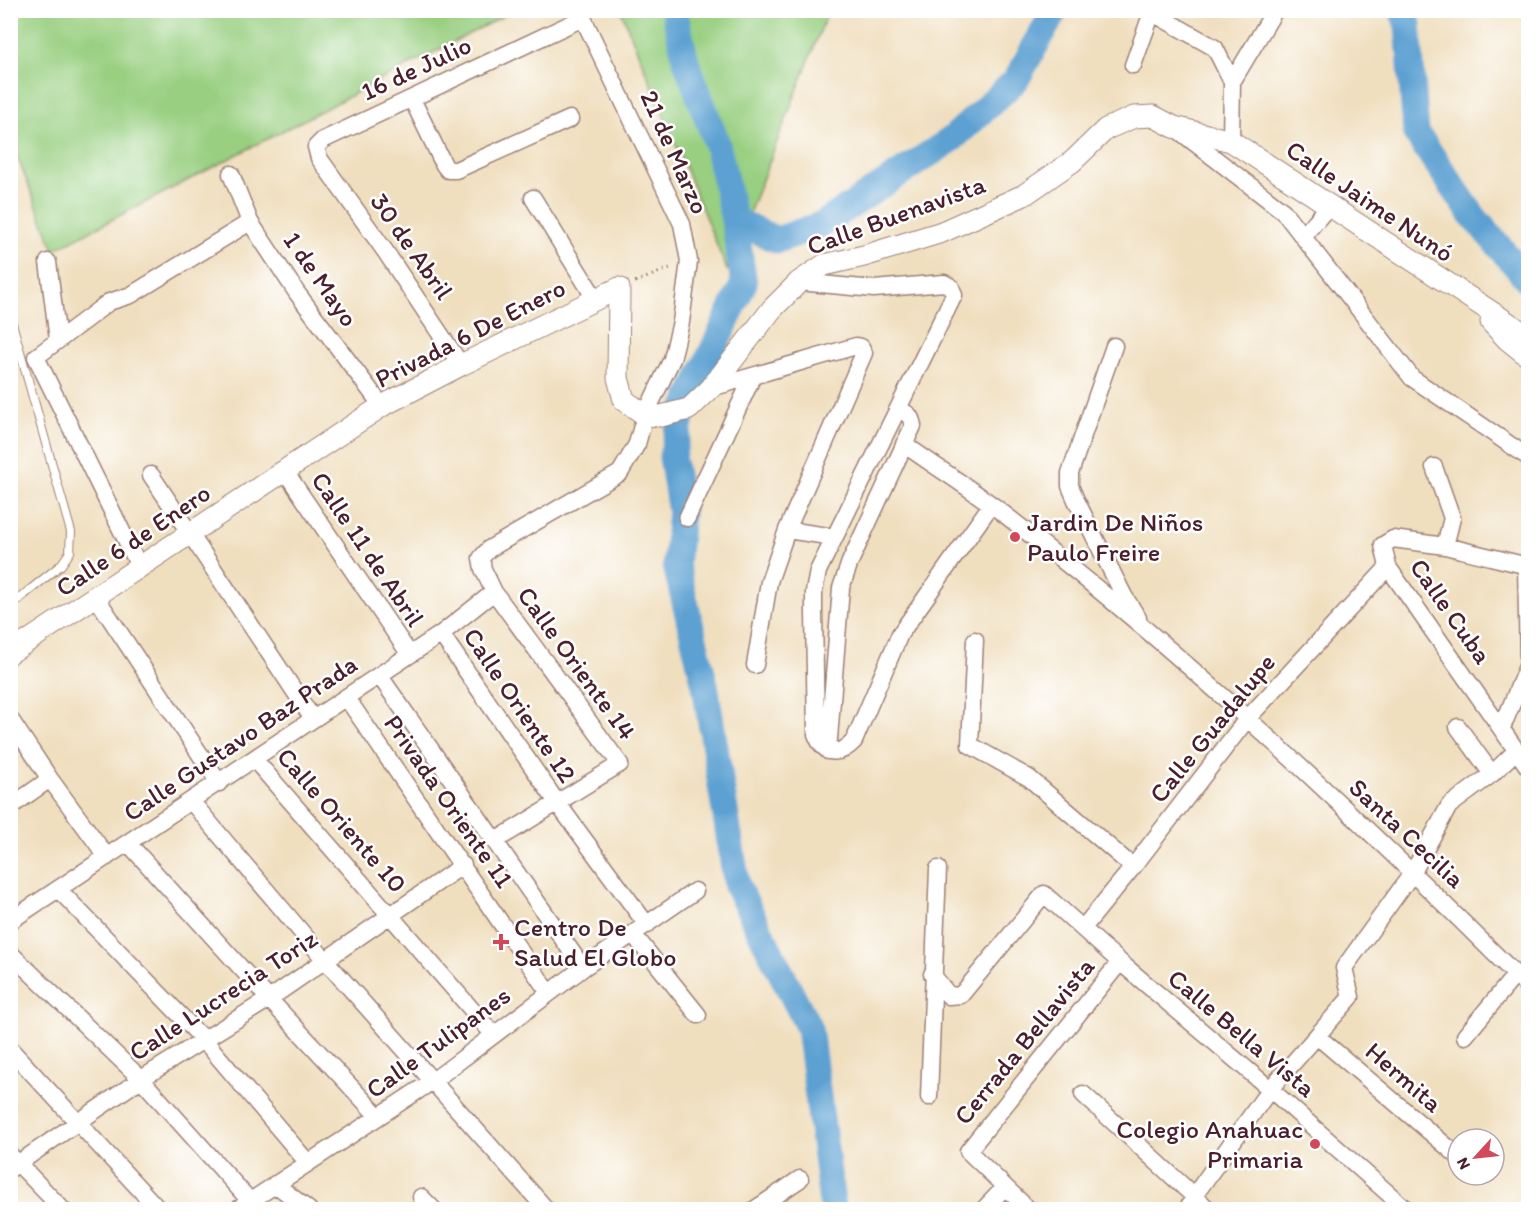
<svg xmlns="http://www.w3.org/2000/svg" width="1539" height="1220" viewBox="0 0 1539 1220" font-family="Itim,sans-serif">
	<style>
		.green { fill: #98cf80; stroke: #717756; stroke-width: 1.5 }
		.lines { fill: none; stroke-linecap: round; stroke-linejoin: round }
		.river { stroke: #5da1d2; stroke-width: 27 }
		.service-casing { stroke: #9d7f75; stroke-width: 10 }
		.minor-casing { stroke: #9d7f75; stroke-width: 19 }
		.tertiary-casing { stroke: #9d7f75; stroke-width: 23 }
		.path { stroke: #9d7f75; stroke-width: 3; stroke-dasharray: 1.5 4.5; stroke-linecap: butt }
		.service { stroke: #fff; stroke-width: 8 }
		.minor { stroke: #fff; stroke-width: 16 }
		.tertiary { stroke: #fff; stroke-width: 21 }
		.poi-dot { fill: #d1495b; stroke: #fff; stroke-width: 2 }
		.labels { text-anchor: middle; stroke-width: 5; stroke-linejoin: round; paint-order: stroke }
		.street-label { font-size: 26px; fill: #4a1f2b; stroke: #fff }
		.poi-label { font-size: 26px; fill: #4a1f2b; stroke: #fff; text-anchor: start }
	</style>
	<rect width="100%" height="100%" fill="#fff"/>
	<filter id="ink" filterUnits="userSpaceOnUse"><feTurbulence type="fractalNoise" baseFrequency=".0167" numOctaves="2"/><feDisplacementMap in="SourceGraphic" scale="12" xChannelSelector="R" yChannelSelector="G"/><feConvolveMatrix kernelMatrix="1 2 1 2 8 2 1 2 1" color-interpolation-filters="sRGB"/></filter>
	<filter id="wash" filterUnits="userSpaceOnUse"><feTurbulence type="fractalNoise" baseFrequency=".008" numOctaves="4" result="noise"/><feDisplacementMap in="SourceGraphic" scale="24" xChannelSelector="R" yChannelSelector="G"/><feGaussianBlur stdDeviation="1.35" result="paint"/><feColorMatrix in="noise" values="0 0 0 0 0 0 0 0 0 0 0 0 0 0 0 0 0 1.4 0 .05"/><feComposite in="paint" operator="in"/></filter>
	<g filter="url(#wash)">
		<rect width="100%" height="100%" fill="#f0dfbf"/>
		<path class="green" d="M11,10H513V11L54,250L11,141Z
			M621,11H828L727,270Z"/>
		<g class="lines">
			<path class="river" d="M674,10L686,61L717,144L734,220L777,240L823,224L952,139L1016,80L1055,10
				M1402,10L1408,25L1416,133L1473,216L1528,280
				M734,220L744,283L681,418L672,457L681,512L676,565L705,685L737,886L809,1028L833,1210"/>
		</g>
	</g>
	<g filter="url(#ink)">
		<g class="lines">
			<defs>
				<path id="service" d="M10,316L71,532L70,552L61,565L10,606"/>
				<path id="minor" d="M1133,65L1150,18L1154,15L1160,17L1215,48L1232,82L1231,141
					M1232,82L1275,10
					M412,99L444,165L448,170H456L570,119
					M1178,130L1283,211L1412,378L1528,457
					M231,174L250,222L297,293L382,406
					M533,198L596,300
					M1303,236L1329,206
					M48,262L58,340
					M799,282L874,289L944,283L951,287L954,295L818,571L814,592V612L816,734C824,755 839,757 854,741L900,634L991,505
					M1114,346L1070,473V486L1076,500L1124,596L1138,618
					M461,365L385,251L319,158L316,147L323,140L583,18L682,224L689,261L681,322L672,359L645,415L637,444L620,473L489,549L481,558L483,569L494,592L620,764L495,841
					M711,388L856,346L861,347L864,353L787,530L769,582L755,665
					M904,444C937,468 972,489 1004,514C1190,658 1362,821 1528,987
					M1434,467L1452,518L1445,546
					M285,471L410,655
					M151,475L313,719
					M687,518L753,376
					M787,530L834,537
					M1528,566L1445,546L1393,539L1383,545L1388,567L1528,767
					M140,568L36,357L109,302L131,295L250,222
					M96,597L219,783
					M441,634L558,804L647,925
					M975,640L970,745L1029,778L1133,867
					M379,675L583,968
					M346,697L549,993
					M10,719L50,779L107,857
					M1458,727L1492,774
					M1502,728L1528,664L1526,565
					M828,751L841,588L850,562L913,426C911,415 908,413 898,410
					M254,759L493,1034
					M191,801L325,960L547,1210
					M10,807L50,779
					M128,843L269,999L378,1116
					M58,889L204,1040L308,1163
					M10,921L441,634L494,592
					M1083,928L1133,867L1247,719L1388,567
					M633,934L698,1015
					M10,953L141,1079L250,1201
					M932,974L949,996L961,995L1044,894L1120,962L1270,1089L1407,1210
					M1317,1036L1458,1156
					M1465,1036L1516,974
					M10,1049L159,1210
					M1083,1094L1209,1210
					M929,1097L938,869
					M11,1156L63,1210
					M10,1169L141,1079L269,999L463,865
					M275,1184L309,1210
					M421,1197L434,1210
					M237,1210L434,1080L583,968L695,891
					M754,1210L800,1179
					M983,1210L1005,1187
					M1029,1210L968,1151L1120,962
					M1187,1210L1194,1196L1270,1089L1351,997L1344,968L1413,872L1449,806L1492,774L1517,750"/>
				<path id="tertiary" d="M1491,322L1508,340L1528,356
					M10,653L382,406L461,365L619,288L618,378L624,400L645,415L661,416L689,409L711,388L772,309L799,282L824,265L864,256L942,232L1024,195L1073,161L1106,129L1134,117L1153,116L1174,127L1231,141L1528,336"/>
			</defs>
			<use href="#service" class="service-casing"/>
			<use href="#minor" class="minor-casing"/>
			<use href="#tertiary" class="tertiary-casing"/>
			<path class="path" d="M635,282L673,267"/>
			<use href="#service" class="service"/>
			<use href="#minor" class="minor"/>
			<use href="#tertiary" class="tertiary"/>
		</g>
	</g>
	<g class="poi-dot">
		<circle cx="1015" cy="537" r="6"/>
		<path d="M498 933h6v6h6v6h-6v6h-6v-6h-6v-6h6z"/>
		<circle cx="1315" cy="1144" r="6"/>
	</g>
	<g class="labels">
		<g class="street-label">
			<text transform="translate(416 68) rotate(-25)" y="9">16 de Julio</text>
			<text transform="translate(675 152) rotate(66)" y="9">21 de Marzo</text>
			<text transform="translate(1370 201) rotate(34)" y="9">Calle Jaime Nunó</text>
			<text transform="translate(896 215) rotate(-20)" y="9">Calle Buenavista</text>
			<text transform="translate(412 246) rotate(55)" y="9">30 de Abril</text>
			<text transform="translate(321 279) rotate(55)" y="9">1 de Mayo</text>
			<text transform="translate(470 333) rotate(-27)" y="9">Privada 6 De Enero</text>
			<text transform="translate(133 540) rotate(-34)" y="9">Calle 6 de Enero</text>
			<text transform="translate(368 549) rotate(56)" y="9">Calle 11 de Abril</text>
			<text transform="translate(1451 611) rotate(55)" y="9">Calle Cuba</text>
			<text transform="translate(577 663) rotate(54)" y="9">Calle Oriente 14</text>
			<text transform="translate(520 705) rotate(56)" y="9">Calle Oriente 12</text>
			<text transform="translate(1212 728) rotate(-51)" y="9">Calle Guadalupe</text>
			<text transform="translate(240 738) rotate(-34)" y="9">Calle Gustavo Baz Prada</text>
			<text transform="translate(449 801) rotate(55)" y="9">Privada Oriente 11</text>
			<text transform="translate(342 820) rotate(49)" y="9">Calle Oriente 10</text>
			<text transform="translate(1407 833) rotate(43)" y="9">Santa Cecilia</text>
			<text transform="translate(223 995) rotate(-33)" y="9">Calle Lucrecia Toriz</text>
			<text transform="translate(1242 1033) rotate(40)" y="9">Calle Bella Vista</text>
			<text transform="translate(1024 1041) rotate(-51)" y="9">Cerrada Bellavista</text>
			<text transform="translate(438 1042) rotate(-36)" y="9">Calle Tulipanes</text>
			<text transform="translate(1404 1077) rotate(41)" y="9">Hermita</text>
		</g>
		<g class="poi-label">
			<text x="1027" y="531">Jardin De Niños<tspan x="1027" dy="30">Paulo Freire</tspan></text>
			<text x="514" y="936">Centro De<tspan x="514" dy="30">Salud El Globo</tspan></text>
			<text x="1303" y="1138" text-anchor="end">Colegio Anahuac<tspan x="1303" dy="30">Primaria</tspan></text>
		</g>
	</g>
	<rect width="1539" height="1220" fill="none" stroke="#fff" stroke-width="36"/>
	<g transform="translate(1476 1157) rotate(243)"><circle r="28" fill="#ffffff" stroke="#b7a5aa" stroke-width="1.5"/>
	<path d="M0-4.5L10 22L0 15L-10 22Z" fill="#d1495b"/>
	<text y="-9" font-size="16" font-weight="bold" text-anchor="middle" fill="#4a1f2b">N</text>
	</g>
</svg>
